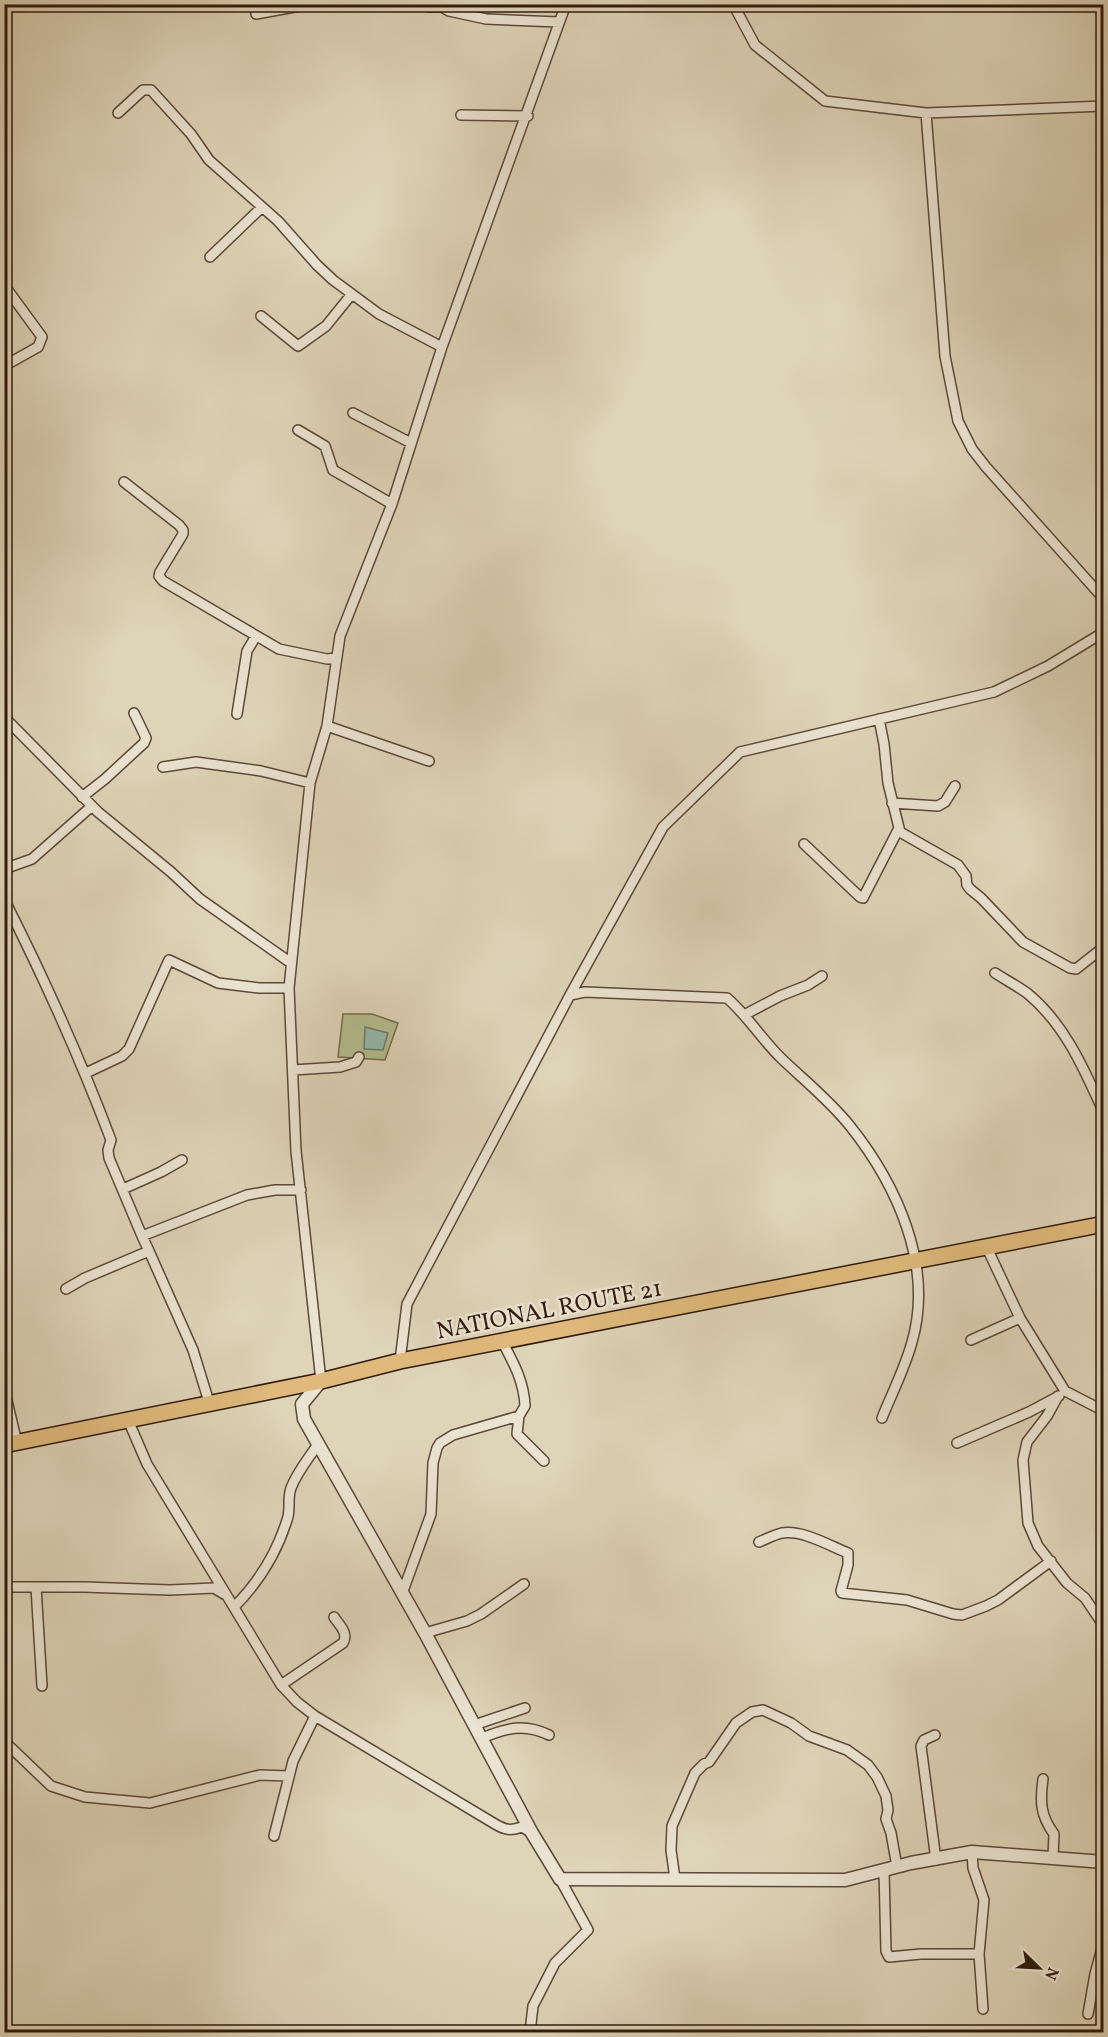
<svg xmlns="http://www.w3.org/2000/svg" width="1108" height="2037" viewBox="0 0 1108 2037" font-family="Vollkorn,serif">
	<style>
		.green { fill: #b3bc8e; stroke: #726c4e; stroke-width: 1.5 }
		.water { fill: #94b8ab; stroke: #6c796c; stroke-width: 1.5 }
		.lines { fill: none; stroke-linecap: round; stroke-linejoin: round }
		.minor-casing { stroke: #5c4938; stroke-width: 12 }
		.tertiary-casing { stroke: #5c4938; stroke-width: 15 }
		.trunk-casing { stroke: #301b0d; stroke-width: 18 }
		.minor { stroke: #eae3d1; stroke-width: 9 }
		.tertiary { stroke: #eae3d1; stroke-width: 12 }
		.trunk { stroke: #dfba7c; stroke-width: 15 }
		.labels { text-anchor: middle; stroke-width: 5; stroke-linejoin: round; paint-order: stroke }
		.street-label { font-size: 24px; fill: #301b0d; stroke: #eae3d1 }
	</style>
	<rect width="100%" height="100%" fill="#ded4b8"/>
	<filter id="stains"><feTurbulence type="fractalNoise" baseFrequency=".00333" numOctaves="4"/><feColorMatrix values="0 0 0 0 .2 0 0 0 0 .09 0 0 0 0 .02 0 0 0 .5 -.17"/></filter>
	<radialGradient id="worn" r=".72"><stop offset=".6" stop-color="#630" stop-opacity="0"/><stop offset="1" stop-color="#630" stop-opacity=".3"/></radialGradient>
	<path class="green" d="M343,1014H372L398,1023L385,1060L338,1057Z"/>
	<path class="water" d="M365,1027L388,1033L383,1050L364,1049Z"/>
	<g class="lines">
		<defs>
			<path id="minor" d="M424,4L429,7H442L449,11L486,19L559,22
				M733,4L755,45L825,101L926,113L1104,106
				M256,14L311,4
				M118,113L143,90H151L191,134L209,160L278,221L317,265L333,280L379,314L442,347
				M926,113L945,356L958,421L972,449L986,467L1104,599
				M461,115L528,116
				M210,257L262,207
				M4,285L42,337L38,347L4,366
				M261,316L298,346L326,326L351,295
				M353,413L411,443
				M298,430L325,446L333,470L392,504
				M124,482L179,525L183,530V534L160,572L159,576L163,581L279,649L327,659L336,658
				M237,714L247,651L256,636
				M4,717L98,812L171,872L200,899L291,963
				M879,719L884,744L888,783L900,832L958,865L966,876L967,885L970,889L981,898L1023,942L1070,968L1076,969L1104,947
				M327,726L429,761
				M163,767L196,762L261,771L310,783
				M82,797L105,779L144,743L146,738L134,713
				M892,803L938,806L945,802L955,786
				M804,844L860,897L863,898L898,830
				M4,869L32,859L92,806
				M4,899C44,978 80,1058 111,1140L108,1150L109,1158L142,1236
				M995,973C1006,980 1017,986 1027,993C1065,1024 1084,1069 1104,1113
				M570,995L585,992L727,998C748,1016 762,1040 782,1059C805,1081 830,1101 850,1126C897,1185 934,1266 912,1342C905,1368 892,1393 882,1418
				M744,1015L780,996L808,985L822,976
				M293,1070L340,1067L356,1062L359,1057
				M86,1073L122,1056L129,1049L169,960L218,983L259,988H289
				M123,1189L161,1172L182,1160
				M986,1246L1020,1318L1065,1391L1104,1411
				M149,1251L193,1350L209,1402
				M66,1289L85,1278L149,1251L142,1236L247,1195L275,1190H301
				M971,1340L1020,1318
				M502,1341C513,1362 524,1381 525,1406L519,1416L517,1434L544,1461
				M400,1361L407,1304L570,995L663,827L740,752L994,692L1048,666L1104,632
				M321,1381L296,1151L289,988L310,783L327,726L340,636L392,504L442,347L566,4
				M4,1388L17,1443
				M1058,1396L1047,1416L1027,1442L1023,1460L1028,1523L1038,1546L1067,1583L1085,1598L1104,1626
				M128,1420L147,1464L281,1685L297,1702L315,1716L495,1824C505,1830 511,1831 522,1827L532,1833
				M957,1443L1029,1412L1059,1396
				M759,1542C766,1539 774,1535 782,1533C803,1530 828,1545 848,1553V1565L841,1591L842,1593L907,1600L953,1614L962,1615L986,1606L998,1600L1051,1561
				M4,1587H84L170,1590L214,1588L224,1594
				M36,1587L42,1686
				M402,1594L431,1514L433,1463L437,1448L440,1443L453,1435L519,1416
				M234,1607C258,1583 277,1552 287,1520C291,1510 287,1499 291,1488C297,1472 309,1458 318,1444
				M425,1633L467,1621L481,1614L524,1584
				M281,1685L343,1643C349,1633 339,1625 334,1617
				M474,1725L525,1708
				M935,1735L924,1740L921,1746L936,1860
				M482,1738C506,1728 524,1723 549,1735
				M4,1741L51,1786L85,1797L150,1803L260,1775L289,1776
				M1043,1779C1040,1801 1040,1815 1054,1834L1053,1857
				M274,1836L293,1761L315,1716
				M972,1852L973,1868L984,1900L979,1954L983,2009
				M884,1871L886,1951L889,1957L921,1954H979
				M675,1879L671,1850L672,1826L695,1773L704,1764L709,1762L736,1723L752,1712L763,1710L791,1723L809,1736L847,1750L868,1765L877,1777L886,1796L888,1810L886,1819L891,1833L897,1867
				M1088,2014L1095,1974L1104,1941
				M530,2032L533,2006L555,1963L588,1930L560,1879"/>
			<path id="tertiary" d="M321,1381L302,1404L304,1419L425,1633L532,1833L560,1879L845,1880L911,1863L972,1852L1104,1862"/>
			<path id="trunk" d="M4,1445L321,1381L400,1361L1104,1224"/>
		</defs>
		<use href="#minor" class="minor-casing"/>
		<use href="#tertiary" class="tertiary-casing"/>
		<use href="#trunk" class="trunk-casing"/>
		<use href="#minor" class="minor"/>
		<use href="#tertiary" class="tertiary"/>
		<use href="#trunk" class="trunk"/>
	</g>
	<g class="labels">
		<g class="street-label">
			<text transform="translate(549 1309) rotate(-11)" y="8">NATIONAL ROUTE 21</text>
		</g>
	</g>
	<rect width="1108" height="2037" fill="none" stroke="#ded4b8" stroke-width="24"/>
	<rect x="6" y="6" width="1096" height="2025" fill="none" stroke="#301b0d" stroke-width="3"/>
	<rect x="12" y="12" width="1084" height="2013" fill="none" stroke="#301b0d" stroke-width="1.5"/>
	<g transform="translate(1039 1968) rotate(114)" stroke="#eae3d1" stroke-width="4.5" paint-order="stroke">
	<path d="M0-4.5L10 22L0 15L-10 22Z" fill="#301b0d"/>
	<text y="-9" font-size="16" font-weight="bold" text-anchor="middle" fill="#301b0d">N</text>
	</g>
	<rect width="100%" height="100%" filter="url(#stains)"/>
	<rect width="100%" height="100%" fill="url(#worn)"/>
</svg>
